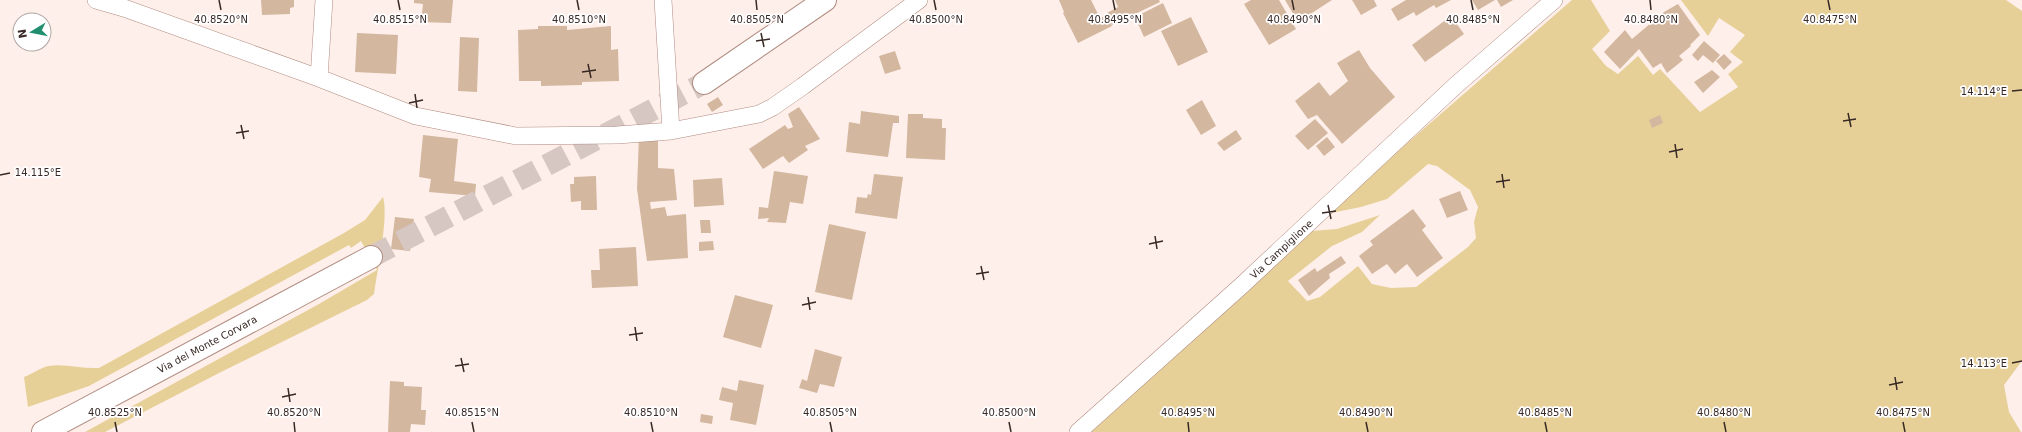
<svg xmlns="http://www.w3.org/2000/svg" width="2022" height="432" viewBox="0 0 2022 432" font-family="'DejaVu Sans',sans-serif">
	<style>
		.green { fill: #e6d098 }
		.building { fill: #d3b79f }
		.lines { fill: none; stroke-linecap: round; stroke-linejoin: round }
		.secondary-tunnel { stroke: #d7c7c3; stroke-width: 22; stroke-dasharray: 22 11; stroke-linecap: butt }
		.minor-casing { stroke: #b08c81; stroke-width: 18 }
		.secondary-casing { stroke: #b08c81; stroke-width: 24 }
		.minor { stroke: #fff; stroke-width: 17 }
		.secondary { stroke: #fff; stroke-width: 22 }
		.ticks { fill: none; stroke: #382925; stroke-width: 1.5 }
		.labels { text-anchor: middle; stroke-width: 3.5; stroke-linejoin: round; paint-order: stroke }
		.street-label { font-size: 10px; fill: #382925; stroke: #fff }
		.ticks-label { font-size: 10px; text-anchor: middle; fill: #382925; stroke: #fff; stroke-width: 3.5; stroke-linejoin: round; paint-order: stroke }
	</style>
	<rect width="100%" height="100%" fill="#ffefea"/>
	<path class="green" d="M1572,0H1591L1610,31L1592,49L1606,66L1618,74L1638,56L1653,75L1660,69L1700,112L1738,87L1728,74L1743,62L1730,52L1745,35L1719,18L1708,36L1681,0H2006L2022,11V361L2004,385L2009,412L2021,432H1089L1311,231L1337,229L1380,215L1362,232L1332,246L1288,281L1307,301L1320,297L1358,266L1372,284L1391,288L1416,287L1468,247L1476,238L1474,222L1478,207L1470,190L1437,166L1428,164L1387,199L1361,207L1331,213L1398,151Z
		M383,197C389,218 377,271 374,294L367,300L221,372L105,432H85L319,304L377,270L361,241L351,248L349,245L89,386L28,407L24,377C32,374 40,368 48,366C64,363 82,369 99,368L344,233L365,220Z"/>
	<path class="building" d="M261,0H294V7L290,8V14L262,15Z
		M414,0H453L451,23L421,22L423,4L414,3Z
		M1059,0H1091L1100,18L1107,15L1112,26L1078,43L1063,13L1064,12Z
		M1115,0H1159L1160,2L1112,25L1107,13L1118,7Z
		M1251,0H1279L1296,29L1269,45L1244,4Z
		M1285,0H1332L1298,22Z
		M1352,0H1374L1377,6L1361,15Z
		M1406,0H1451L1436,8L1434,5L1416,16L1414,12L1398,21L1391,9Z
		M1472,0H1495L1478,10Z
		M1497,0H1513L1501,7Z
		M1163,3L1172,23L1144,37L1135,17Z
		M1678,4L1700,35L1690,45L1691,46L1679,56L1683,60L1667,73L1661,63L1653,68L1639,49L1620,69L1604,52L1625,30L1632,39L1664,12Z
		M1451,16L1464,34L1425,62L1412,45Z
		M1191,17L1208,52L1178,66L1161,31Z
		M538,26H567V30L611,26V50L618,49L619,81L582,82V85L541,86V81H519L518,30L538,29Z
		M357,33L398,35L396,74L355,72Z
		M460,37L479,38L477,92L458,91Z
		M1704,41L1720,55L1713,63L1703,55L1698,61L1692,55Z
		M1359,50L1370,68L1395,97L1342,144L1317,115L1308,119L1295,101L1319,82L1330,96L1348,81L1337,63Z
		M895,51L901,69L885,74L879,56Z
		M1724,54L1732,62L1724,70L1716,61Z
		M1712,70L1720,77L1703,93L1694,82Z
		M718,97L723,105L712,112L707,104Z
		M1202,100L1216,126L1201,135L1186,110Z
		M799,107L820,139L805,146L808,150L789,163L783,156L763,169L749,149L785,125L788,129L793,127L788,114Z
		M861,111L899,116V123H893L888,157L846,152L849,122L860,124Z
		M908,114H923V118L942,119V128H946L945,160L906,158Z
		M1660,115L1663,123L1652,128L1649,120Z
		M1315,119L1328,133L1308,150L1295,136Z
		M1236,130L1242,139L1224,151L1217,143Z
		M423,135L458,139L454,181L476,184L475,196L429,192L431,179L419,177Z
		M639,135H658V168L674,169L677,200L650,202L651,209L665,207L667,216L686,214L688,258L647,261L637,189Z
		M1327,137L1335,147L1324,156L1316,146Z
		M774,171L808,176L803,204L790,202L786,223L767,222L769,218L758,219L759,207L768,208Z
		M874,174L903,177L897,219L855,213L857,197L867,198L868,194L871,195Z
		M596,176L597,210H581V201L571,202L570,184H574V177Z
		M722,178L724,205L694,207L693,180Z
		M1460,191L1468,210L1447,218L1439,199Z
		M1413,209L1426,226L1422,230L1443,258L1417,277L1407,264L1395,274L1387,264L1372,274L1359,256L1373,245L1370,241Z
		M395,217L414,219L410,251L391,249Z
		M700,220H710L711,233H701Z
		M829,224L866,232L852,300L815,292Z
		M713,241L714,250L699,251V242Z
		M636,247L638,286L592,288L591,270H600L599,249Z
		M1341,256L1346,263L1329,274L1330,278L1309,296L1298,280L1315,268L1317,272Z
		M735,295L773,305L761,348L723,337Z
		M815,349L842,357L834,387L820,384L817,393L799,388L802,379L807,381Z
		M739,380L764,385L756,425L730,420L733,403L719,400L722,387L737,391Z
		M390,381L404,382V386L422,387L421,410H426L425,425L411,424L410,432H388Z
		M701,414L713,416L712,424L700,422Z"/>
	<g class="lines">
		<path class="secondary-tunnel" d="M371,257L704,83"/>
		<defs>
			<path id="minor" d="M96,0L124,8L319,78L416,116L516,136L617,135L671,131L759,114L773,107L803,86L919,0
				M663,0L671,131
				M319,78L324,0
				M1078,432L1240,287L1455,86L1554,0"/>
			<path id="secondary" d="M704,83L825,0
				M43,432L371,257"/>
		</defs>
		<use href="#minor" class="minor-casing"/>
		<use href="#secondary" class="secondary-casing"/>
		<use href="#minor" class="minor"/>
		<use href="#secondary" class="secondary"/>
	</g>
	<path class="ticks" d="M219,0L221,10M398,0L400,10M577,0L579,10M756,0L757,10M934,0L936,10M1113,0L1115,10M1292,0L1294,10M1471,0L1473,10M1650,0L1651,10M1828,0L1830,10M761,33L764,47M756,41L770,39M588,64L591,78M582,72L596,70M2012,91L2022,90M415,94L417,108M409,103L423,100M1848,113L1851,127M1843,121L1856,119M241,125L244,139M236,133L249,131M1675,144L1677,158M1669,152L1683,149M1502,174L1504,188M0,175L10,173M1496,182L1510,180M1328,205L1331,219M1322,213L1336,211M1155,236L1157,249M1149,244L1163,241M981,266L984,280M976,274L989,272M808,297L810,310M802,305L816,302M635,327L637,341M629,335L643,333M461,358L464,372M2012,363L2022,361M455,366L469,364M1895,377L1897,390M1889,385L1903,382M288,388L290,402M282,397L296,394M115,422L117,432M294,422L295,432M472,422L474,432M651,422L653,432M830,422L832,432M1009,422L1011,432M1188,422L1189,432M1366,422L1368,432M1545,422L1547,432M1724,422L1726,432M1903,422L1905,432"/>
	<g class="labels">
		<g class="street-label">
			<text transform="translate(1281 249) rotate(-43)" y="4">Via Campiglione</text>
			<text transform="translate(207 344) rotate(-28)" y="4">Via del Monte Corvara</text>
		</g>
	</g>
	<g class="ticks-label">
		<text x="221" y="23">40.8520°N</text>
		<text x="400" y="23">40.8515°N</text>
		<text x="579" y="23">40.8510°N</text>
		<text x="757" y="23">40.8505°N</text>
		<text x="936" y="23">40.8500°N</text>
		<text x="1651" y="23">40.8480°N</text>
		<text x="1830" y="23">40.8475°N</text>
		<text x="1115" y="23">40.8495°N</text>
		<text x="1294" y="23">40.8490°N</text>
		<text x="1473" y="23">40.8485°N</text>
		<text x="1984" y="95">14.114°E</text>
		<text x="38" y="176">14.115°E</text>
		<text x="1984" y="367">14.113°E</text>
		<text x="115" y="416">40.8525°N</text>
		<text x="294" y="416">40.8520°N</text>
		<text x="472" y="416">40.8515°N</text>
		<text x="651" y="416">40.8510°N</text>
		<text x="830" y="416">40.8505°N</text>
		<text x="1009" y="416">40.8500°N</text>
		<text x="1188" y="416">40.8495°N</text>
		<text x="1366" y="416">40.8490°N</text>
		<text x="1545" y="416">40.8485°N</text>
		<text x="1724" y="416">40.8480°N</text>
		<text x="1903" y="416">40.8475°N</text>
	</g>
	<g transform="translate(32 32) rotate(260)"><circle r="19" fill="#ffffff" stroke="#afa9a8"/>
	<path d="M0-3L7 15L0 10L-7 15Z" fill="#218f6f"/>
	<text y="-6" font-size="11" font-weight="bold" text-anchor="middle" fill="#382925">N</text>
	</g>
</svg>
